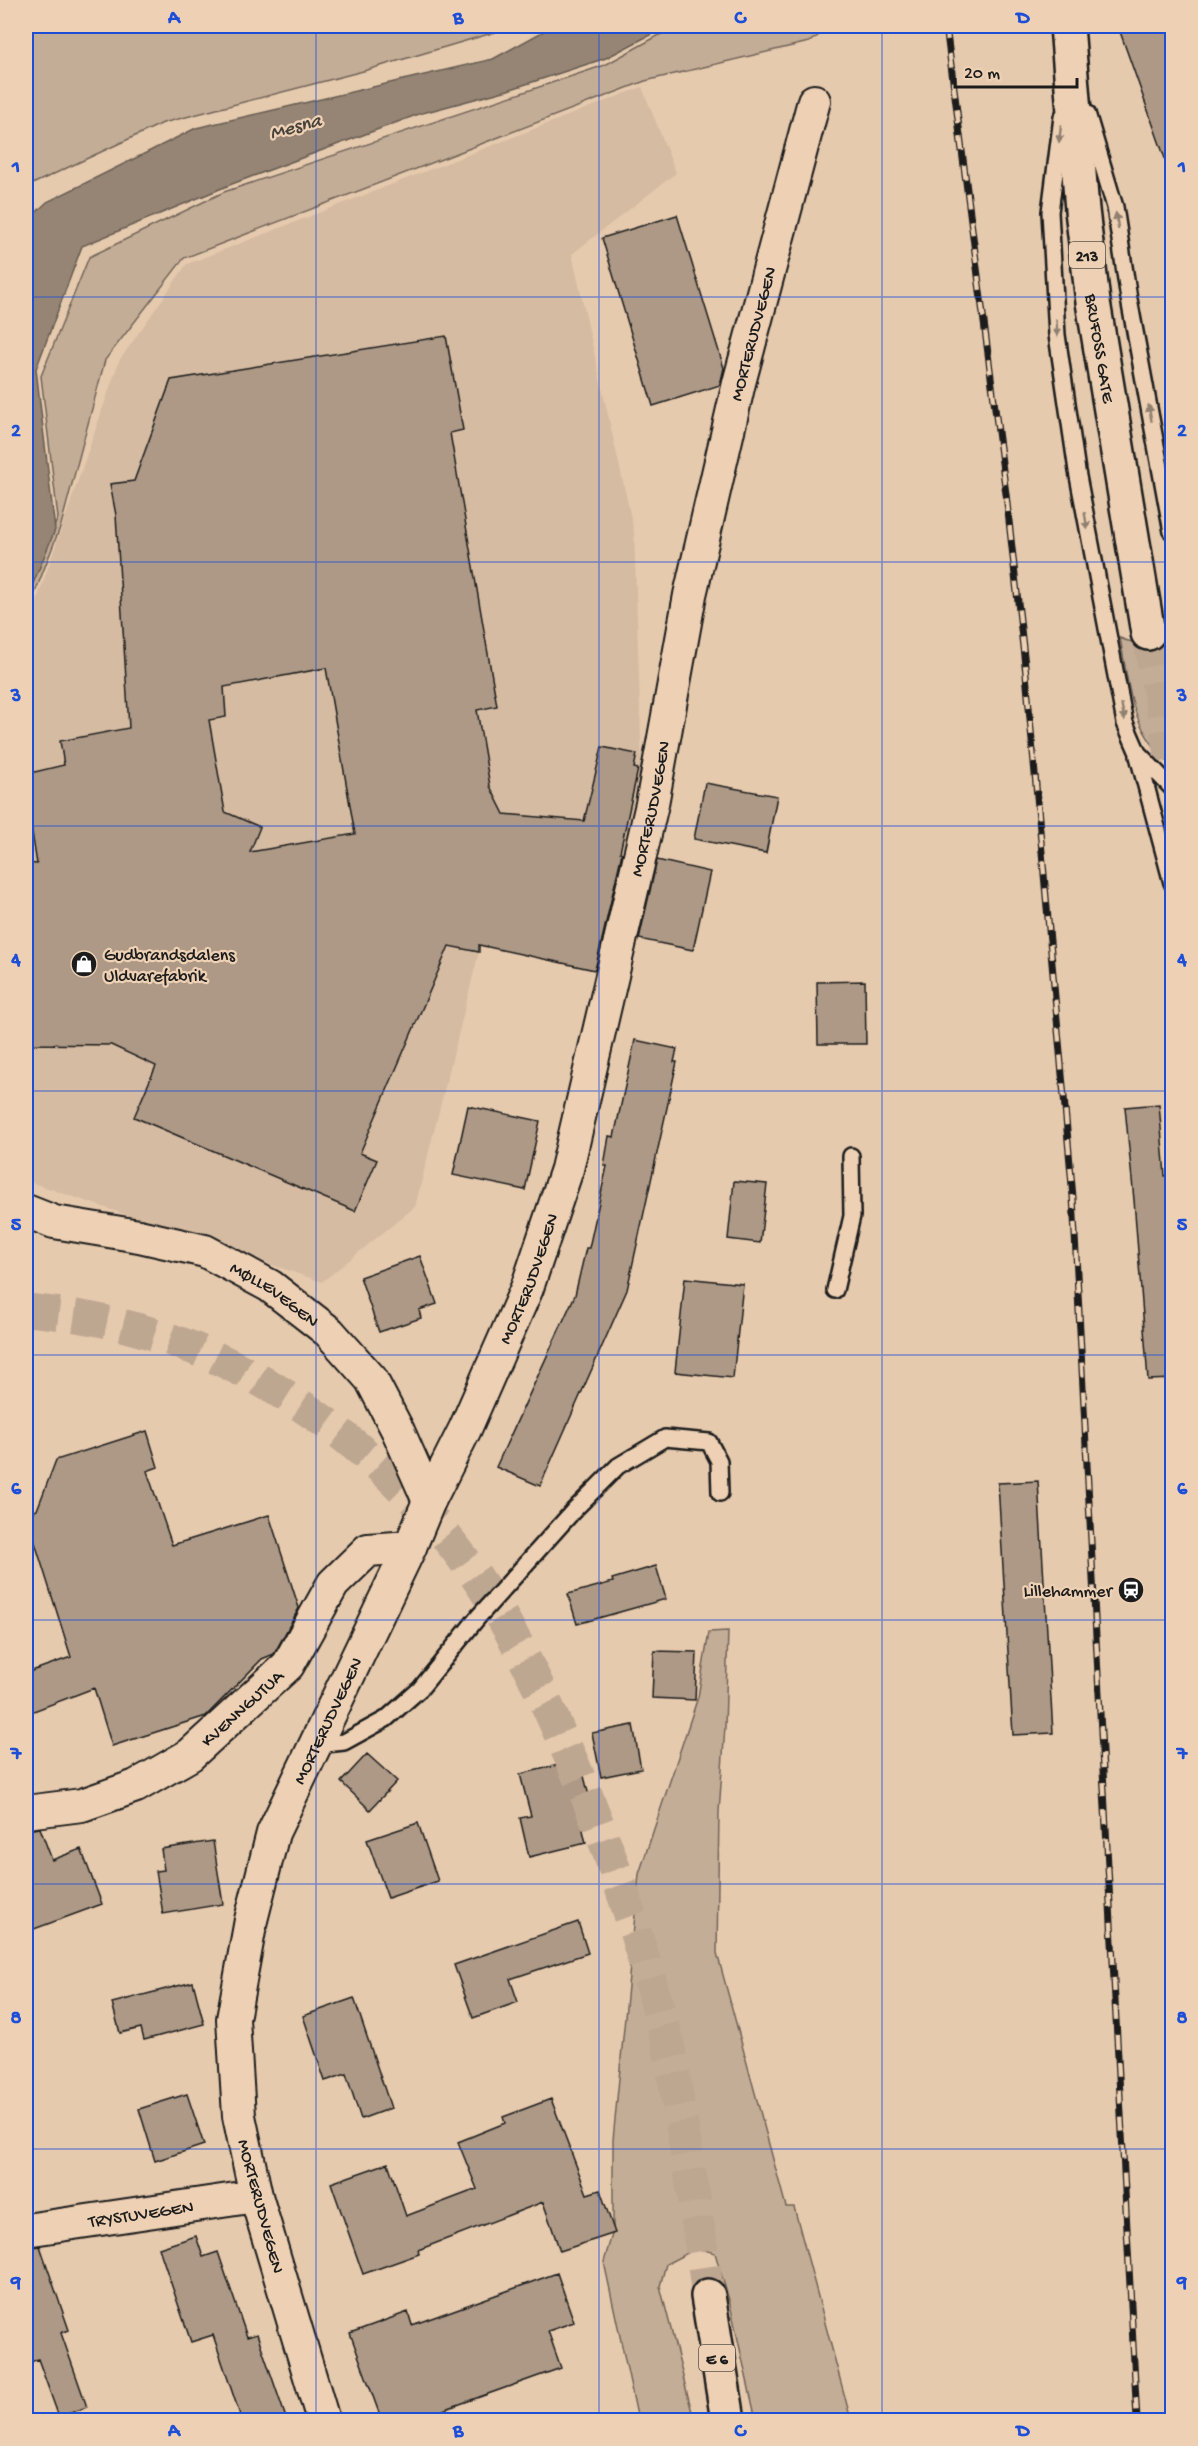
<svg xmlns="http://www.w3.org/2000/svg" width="1198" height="2446" viewBox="0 0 1198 2446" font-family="'Gochi Hand',sans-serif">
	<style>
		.built { fill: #d5bba2 }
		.green { fill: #c4ad96; stroke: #706459; stroke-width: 1.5 }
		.water { fill: #968574; stroke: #655b51; stroke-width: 1.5 }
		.building { fill: #ad9986; stroke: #1c1c1c; stroke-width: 1.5; fill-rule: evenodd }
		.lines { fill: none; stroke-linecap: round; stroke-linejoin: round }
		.primary-tunnel { stroke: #bea791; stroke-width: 33; stroke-dasharray: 33 16; stroke-linecap: butt }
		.highway-tunnel { stroke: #bea791; stroke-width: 33; stroke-dasharray: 33 16; stroke-linecap: butt }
		.lane-casing { stroke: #1c1c1c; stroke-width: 20 }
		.street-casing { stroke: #1c1c1c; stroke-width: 36 }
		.primary-casing { stroke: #1c1c1c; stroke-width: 38 }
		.highway-casing { stroke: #1c1c1c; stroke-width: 38 }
		.lane { stroke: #eed1b4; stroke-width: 15 }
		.street { stroke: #eed1b4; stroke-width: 32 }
		.primary { stroke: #eed1b4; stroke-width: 33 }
		.highway { stroke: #eed1b4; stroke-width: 33 }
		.rail-casing { stroke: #1c1c1c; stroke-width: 7 }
		.rail { stroke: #eed1b4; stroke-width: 4.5; stroke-dasharray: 14; stroke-linecap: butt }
		.oneway { fill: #908070 }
		.grid { fill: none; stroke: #1d4ed8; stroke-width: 1.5; stroke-opacity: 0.55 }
		.labels { text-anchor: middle; stroke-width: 4.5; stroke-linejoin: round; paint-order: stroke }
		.shield { fill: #eed1b4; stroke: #5b524a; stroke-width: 1.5 }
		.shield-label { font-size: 16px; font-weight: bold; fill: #1c1c1c }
		.street-label { font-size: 18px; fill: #1c1c1c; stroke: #eed1b4 }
		.poi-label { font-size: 18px; fill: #1c1c1c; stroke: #eed1b4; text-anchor: start }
		.water-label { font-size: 20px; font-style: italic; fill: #47413b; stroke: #eed1b4 }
		.neatline { fill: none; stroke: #1d4ed8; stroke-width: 2 }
		.grid-label { font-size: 20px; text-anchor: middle; font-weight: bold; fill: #1d4ed8 }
	</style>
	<rect width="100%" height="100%" fill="#e6caae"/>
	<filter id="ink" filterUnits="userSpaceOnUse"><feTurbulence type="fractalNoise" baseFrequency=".0167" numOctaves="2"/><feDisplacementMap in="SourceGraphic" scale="12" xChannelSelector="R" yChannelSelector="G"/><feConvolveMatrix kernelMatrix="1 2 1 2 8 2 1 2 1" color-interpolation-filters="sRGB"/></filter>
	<g filter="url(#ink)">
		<path class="built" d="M642,87L676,173L572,254L634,531L642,767L622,863L498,876L415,1207L322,1282L30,1182L26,1178V632L119,361L187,264Z"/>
		<path class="green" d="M26,26H516L367,70L163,123L26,187Z
			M740,26H832L809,42L645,81L184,258L105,360L61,525L26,616V590L58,518L41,376L89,257L224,192L605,65L663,33Z
			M1172,631V766C1130,727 1130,691 1120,638C1137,646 1158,644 1172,631Z
			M728,1631L725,1727L719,1812L717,1953L786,2207H794L851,2420H756L729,2300L715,2253L697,2248L666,2264L660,2286L694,2420H638L604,2262L613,2231V2140L639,1874L698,1697L709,1632Z"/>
		<path class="water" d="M553,26H667L606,58L508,90L419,114L232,184L82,246L36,369L55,530L26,601V222L47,202L196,128L493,59Z"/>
		<path class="building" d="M1118,26H1173V166L1168,167Z
			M677,215L724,368L720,385L653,406L602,238Z
			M446,336L463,430L450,433L497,706L477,710L490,786L504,814L584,821L602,747L637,754L634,768L638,769L620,852L622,853L595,970L479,945V952L449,946L360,1153L377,1160L355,1211L134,1117L156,1066L111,1045L26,1044V863L37,864L26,794V774L64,765L60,741L129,728L116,515L110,484L134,481L171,380ZM326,668L355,834L250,852L260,827L225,812L209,720L226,717L224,687Z
			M705,783L777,796L766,853L694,839Z
			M657,860L710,872L693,950L639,939Z
			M865,981L866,1044H818L817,982Z
			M635,1040L677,1049L674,1062H677L627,1290L540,1486L496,1467L575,1295L586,1248H589L607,1166H604L609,1136L614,1137Z
			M1159,1104L1165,1176L1173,1175V1379L1148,1380L1134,1200L1125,1107Z
			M468,1106L540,1121L525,1190L453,1175Z
			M734,1181L767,1184L760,1243L728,1239Z
			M420,1256L437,1304L419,1310L421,1318L379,1332L360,1277Z
			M685,1278L743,1284L733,1378L675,1372Z
			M147,1431L158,1467L147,1471L172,1545L269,1515L299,1608L274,1654L262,1659L206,1716L112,1746L94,1688L26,1714V1673L71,1657L26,1514L37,1510L56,1460Z
			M1038,1481L1053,1733L1013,1735L998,1483Z
			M656,1566L666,1599L577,1624L568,1594L613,1582L612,1579Z
			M654,1651L697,1652L695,1700L652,1698Z
			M633,1725L641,1769L601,1777L592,1733Z
			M367,1754L397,1781L370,1810L341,1782Z
			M580,1760L589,1796L576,1800L586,1843L529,1857L520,1818L531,1816L520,1774Z
			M418,1823L438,1881L388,1898L367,1840Z
			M40,1828L52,1860L81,1849L102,1904L26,1932V1830Z
			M213,1841L223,1904L163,1914L156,1871L164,1870L161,1849Z
			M578,1922L588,1953L510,1979L518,2002L473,2018L454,1965Z
			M193,1982L204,2024L144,2040L141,2028L120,2033L112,2003Z
			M354,1998L391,2108L361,2119L346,2074L325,2081L303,2016Z
			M187,2094L204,2145L155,2161L139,2109Z
			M551,2099L587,2194L600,2190L615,2233L560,2251L543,2202L418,2250L419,2254L363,2274L331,2183L388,2163L406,2216L477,2189L458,2142L505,2123L503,2117Z
			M196,2236L203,2257L218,2252L247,2337L257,2334L287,2421H242L213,2335L191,2342L159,2248Z
			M40,2246L69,2330L61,2333L87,2407L59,2417L38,2359L26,2364V2248Z
			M557,2273L574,2322L548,2331L561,2368L443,2410L447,2421H382L350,2333L408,2312L412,2325Z"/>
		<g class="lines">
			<path class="primary-tunnel" d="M1148,633L1172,760"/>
			<path class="highway-tunnel" d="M26,1310C60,1313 95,1318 129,1327C280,1366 420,1479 499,1612C527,1659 549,1709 571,1759C602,1829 627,1901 648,1974C655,1997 662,2020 668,2044C673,2067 676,2091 680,2115C691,2175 700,2235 708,2296"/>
			<defs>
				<path id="lane" d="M1087,113L1115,207L1129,299L1172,532
					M1062,117L1050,212L1057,335L1077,471L1125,723L1138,753L1172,788
					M1138,756L1172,883
					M835,1290L852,1216L851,1156
					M316,1745L344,1742L386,1719L420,1689L479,1616L575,1509L618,1466L665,1438L709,1442L719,1461L720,1493"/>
				<g id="street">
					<path id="s1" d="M26,1211L54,1222L139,1236L205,1251L270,1286L329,1332L371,1379L398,1431L429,1501"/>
					<path id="s2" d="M26,1812L82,1805L136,1786L190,1755L288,1665L333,1584L368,1550L410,1547"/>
					<path id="s3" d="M26,2230L256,2196"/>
					<path id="s4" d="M323,2420L256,2196L239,2116L233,2019L251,1920L273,1833L410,1547L429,1501L465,1429L527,1288L567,1169L652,804L690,595L739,383L814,101"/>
				</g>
				<g id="primary">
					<path id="s5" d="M1067,26L1082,210L1093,302L1148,633"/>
				</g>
				<path id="highway" d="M708,2296L728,2420"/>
			</defs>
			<use href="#lane" class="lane-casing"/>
			<use href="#street" class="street-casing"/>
			<use href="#primary" class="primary-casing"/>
			<use href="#highway" class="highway-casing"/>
			<use href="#lane" class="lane"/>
			<use href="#street" class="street"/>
			<use href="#primary" class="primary"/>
			<use href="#highway" class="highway"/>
			<defs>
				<path id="rail" d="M946,26L1006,494L1026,674L1073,1197L1137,2420"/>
			</defs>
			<use href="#rail" class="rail-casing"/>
			<use href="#rail" class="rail"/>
		</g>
		<defs><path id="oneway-solid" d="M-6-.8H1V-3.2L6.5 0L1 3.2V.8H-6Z" transform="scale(1.5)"/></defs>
		<g class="oneway">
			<use href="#oneway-solid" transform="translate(1060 134) rotate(97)"/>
			<use href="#oneway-solid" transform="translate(1117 221) rotate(-99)"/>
			<use href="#oneway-solid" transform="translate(1057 328) rotate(86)"/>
			<use href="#oneway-solid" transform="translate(1150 413) rotate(-101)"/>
			<use href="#oneway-solid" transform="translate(1086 521) rotate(80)"/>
			<use href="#oneway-solid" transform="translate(1123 712) rotate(79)"/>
		</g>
	</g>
	<path class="grid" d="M316,26V2420M599,26V2420M882,26V2420M26,297H1172M26,562H1172M26,826H1172M26,1091H1172M26,1355H1172M26,1620H1172M26,1884H1172M26,2149H1172"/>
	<defs>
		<symbol id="shop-disc" viewBox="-11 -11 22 22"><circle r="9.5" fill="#1c1c1c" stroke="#eed1b4"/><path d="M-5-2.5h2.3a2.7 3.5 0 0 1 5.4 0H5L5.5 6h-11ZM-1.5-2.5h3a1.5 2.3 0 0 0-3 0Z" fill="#fff"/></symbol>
		<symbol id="station-disc" viewBox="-11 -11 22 22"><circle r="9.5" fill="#1c1c1c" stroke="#eed1b4"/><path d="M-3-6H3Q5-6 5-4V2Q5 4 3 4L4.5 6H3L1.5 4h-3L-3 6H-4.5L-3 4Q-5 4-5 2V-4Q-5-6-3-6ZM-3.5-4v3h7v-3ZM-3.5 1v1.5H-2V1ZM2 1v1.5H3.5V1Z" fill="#fff"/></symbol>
	</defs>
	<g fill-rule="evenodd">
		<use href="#shop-disc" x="69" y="949" width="30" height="30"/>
		<use href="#station-disc" x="1116" y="1575" width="30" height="30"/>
	</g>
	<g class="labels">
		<g class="shield">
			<rect x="1069" y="242" width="36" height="26" rx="4.5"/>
			<rect x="699" y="2345" width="36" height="26" rx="4.5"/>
		</g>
		<g class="shield-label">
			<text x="1087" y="261">213</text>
			<text x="717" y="2364">E 6</text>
		</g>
		<g class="street-label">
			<text dy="6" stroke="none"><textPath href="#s4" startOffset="2186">MORTERUDVEGEN</textPath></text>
			<text dy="6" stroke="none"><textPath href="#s5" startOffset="324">BRUFOSS GATE</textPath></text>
			<text dy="6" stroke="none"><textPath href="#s4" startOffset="1700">MORTERUDVEGEN</textPath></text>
			<text dy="6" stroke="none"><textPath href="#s4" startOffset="1214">MORTERUDVEGEN</textPath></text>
			<text dy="6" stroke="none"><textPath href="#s1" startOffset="266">MØLLEVEGEN</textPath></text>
			<text dy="6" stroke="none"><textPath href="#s2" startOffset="246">KVENNGUTUA</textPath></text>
			<text dy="6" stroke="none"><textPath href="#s4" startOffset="728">MORTERUDVEGEN</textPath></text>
			<text transform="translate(262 2206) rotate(75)" y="6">MORTERUDVEGEN</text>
			<text dy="6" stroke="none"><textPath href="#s3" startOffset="116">TRYSTUVEGEN</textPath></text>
		</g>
		<g class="poi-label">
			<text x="104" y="960">Gudbrandsdalens<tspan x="104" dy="21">Uldvarefabrik</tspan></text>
			<text x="1112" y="1596" text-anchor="end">Lillehammer</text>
		</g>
		<g class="water-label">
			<text transform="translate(295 125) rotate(-15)" y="7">Mesna</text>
		</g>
	</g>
	<rect width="1198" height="2446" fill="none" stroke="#eed1b4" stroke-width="66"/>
	<path d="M955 78v9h122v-9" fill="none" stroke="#1c1c1c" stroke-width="3"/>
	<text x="964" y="78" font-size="18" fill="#1c1c1c" stroke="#eed1b4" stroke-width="4.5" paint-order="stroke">20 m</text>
	<rect x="33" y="33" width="1132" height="2380" class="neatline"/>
	<g class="grid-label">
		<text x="174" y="23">A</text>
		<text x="458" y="23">B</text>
		<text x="740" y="23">C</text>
		<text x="1023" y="23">D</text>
		<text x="16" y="172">1</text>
		<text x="1182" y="172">1</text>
		<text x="16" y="436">2</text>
		<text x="1182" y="436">2</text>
		<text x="16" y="701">3</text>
		<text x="1182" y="701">3</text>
		<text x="16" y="965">4</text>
		<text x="1182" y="965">4</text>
		<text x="16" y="1230">5</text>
		<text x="1182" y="1230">5</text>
		<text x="16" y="1494">6</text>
		<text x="1182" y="1494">6</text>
		<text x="16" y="1759">7</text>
		<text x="1182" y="1759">7</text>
		<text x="16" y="2023">8</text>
		<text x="1182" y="2023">8</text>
		<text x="16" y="2288">9</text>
		<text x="1182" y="2288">9</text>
		<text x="174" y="2436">A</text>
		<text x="458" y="2436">B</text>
		<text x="740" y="2436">C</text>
		<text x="1023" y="2436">D</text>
	</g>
</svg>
